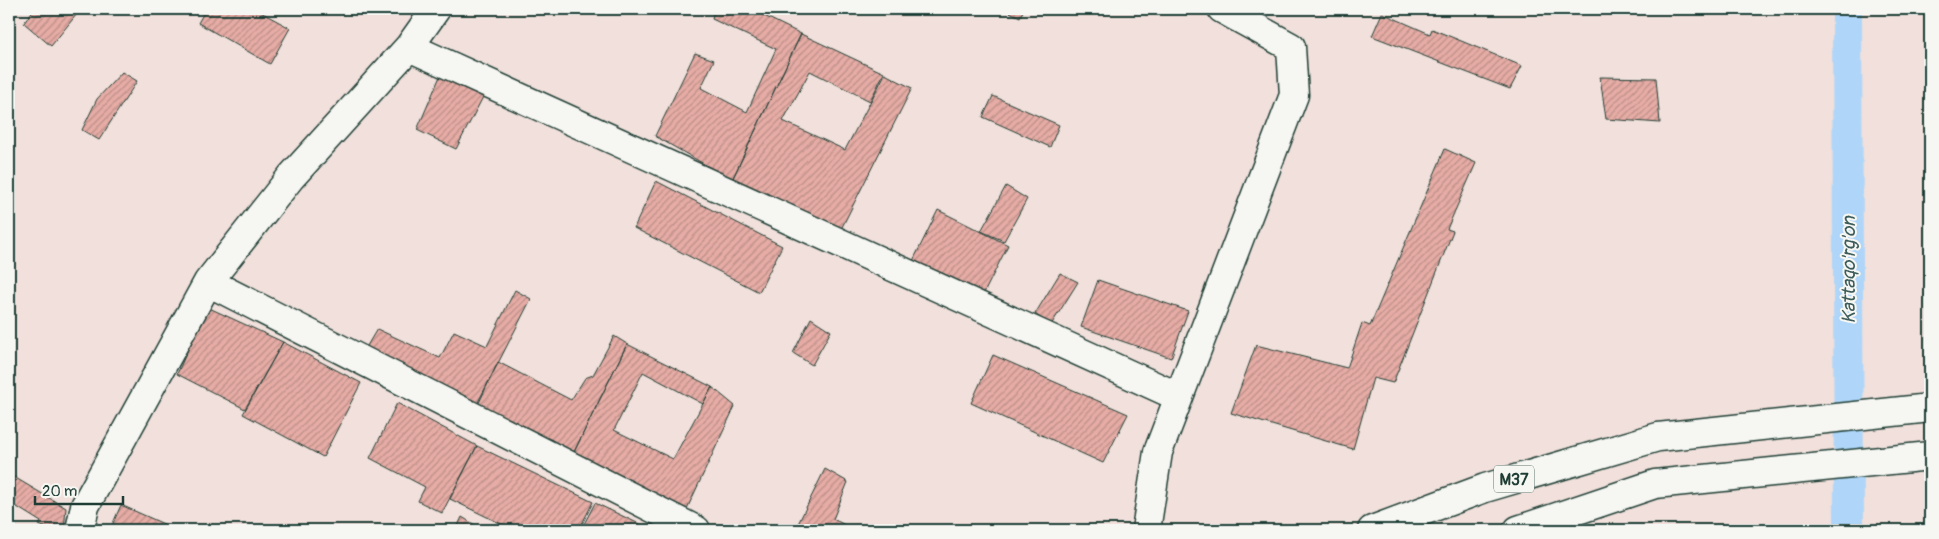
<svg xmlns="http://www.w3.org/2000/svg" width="1939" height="539" viewBox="0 0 1939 539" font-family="Pangolin,sans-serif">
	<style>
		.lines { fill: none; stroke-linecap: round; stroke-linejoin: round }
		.canal { stroke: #afd6f9; stroke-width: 30 }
		.building { fill: url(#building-hatch); stroke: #1f3d34 }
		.minor-casing { stroke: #1f3d34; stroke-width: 31 }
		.highway-casing { stroke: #1f3d34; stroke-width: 31 }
		.minor { stroke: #f6f6f2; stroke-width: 28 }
		.highway { stroke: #f6f6f2; stroke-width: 28 }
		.labels { text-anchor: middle; stroke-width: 4; stroke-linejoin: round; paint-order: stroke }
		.shield { fill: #f6f6f2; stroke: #60746d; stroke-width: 1 }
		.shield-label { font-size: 16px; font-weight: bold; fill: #1f3d34 }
		.water-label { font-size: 19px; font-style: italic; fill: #3c5c5b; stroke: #f6f6f2 }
	</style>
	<defs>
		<pattern id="building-hatch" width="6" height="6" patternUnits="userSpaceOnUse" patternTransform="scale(1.25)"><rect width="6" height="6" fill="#e6aca5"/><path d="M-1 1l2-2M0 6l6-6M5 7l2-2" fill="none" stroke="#ba8d87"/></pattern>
	</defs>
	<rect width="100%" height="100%" fill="#f1e0db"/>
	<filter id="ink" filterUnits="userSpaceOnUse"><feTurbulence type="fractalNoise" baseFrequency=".02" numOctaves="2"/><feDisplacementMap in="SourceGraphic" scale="10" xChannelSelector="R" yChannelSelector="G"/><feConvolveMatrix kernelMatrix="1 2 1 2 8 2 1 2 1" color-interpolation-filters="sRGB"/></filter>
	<g filter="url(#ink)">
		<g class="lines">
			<path class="canal" d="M1847,9L1849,530"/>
		</g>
		<path class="building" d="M34,9H81L51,46L24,23Z
			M206,9H255L290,28L270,64L198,23Z
			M714,9H750L801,34L732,180L655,136L695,53L714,60L701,88L747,112L776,49L712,19Z
			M1003,9H1024L1020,17Z
			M1382,13L1430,34L1432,29L1522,66L1510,89L1372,36Z
			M801,34L884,73L870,101L810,71L783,121L845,150L885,74L912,88L838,235L732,180Z
			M122,72L137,81L99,140L82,130L97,99Z
			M441,74L484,95L456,149L417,130Z
			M1600,77L1656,78L1660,123L1606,119Z
			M993,96L1059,125L1050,147L983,117Z
			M1445,149L1476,163L1447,229L1453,231L1393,383L1373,378L1353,449L1231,413L1256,345L1347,368L1362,323L1370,326Z
			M656,181L782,246L759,292L634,228Z
			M1006,186L1027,199L1004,241L981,231Z
			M938,210L1008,245L979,303L909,269Z
			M1060,273L1078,282L1051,325L1035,314Z
			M1098,280L1188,311L1171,358L1081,327Z
			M515,290L531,299L476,406L364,351L377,329L440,358L454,331L487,346Z
			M207,307L283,342L245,409L177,374Z
			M811,318L831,331L812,365L793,353Z
			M614,336L627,344L573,454L477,407L498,362L571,400L585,378L593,375Z
			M283,342L361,383L323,457L243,414Z
			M627,344L712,387L703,404L643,372L614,430L673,459L712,387L735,406L686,511L573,454Z
			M993,355L1128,414L1103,463L971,403Z
			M397,403L477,446L442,513L418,501L425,487L370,458Z
			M477,446L593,502L579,530H514L450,499Z
			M825,469L848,482L833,519L855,530H795Z
			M9,474L66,508L64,530H52L39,525L41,522L9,502Z
			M595,503L652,530H581Z
			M121,505L166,525L164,530H110Z
			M462,517L475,525L472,530H456Z"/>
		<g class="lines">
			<defs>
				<path id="minor" d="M409,47L1179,397
					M208,282L696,530
					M80,530L85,506L208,282L291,177L409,47L436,9
					M1146,530L1158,452L1294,95L1291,47L1222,9"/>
				<path id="highway" d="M1372,530L1485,488L1658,437L1930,408
					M1518,530L1655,484L1930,456"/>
			</defs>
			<use href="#minor" class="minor-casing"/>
			<use href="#highway" class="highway-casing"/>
			<use href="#minor" class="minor"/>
			<use href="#highway" class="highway"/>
		</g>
	</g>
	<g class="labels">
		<rect class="shield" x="1494" y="465.5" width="40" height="27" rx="4"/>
		<g class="shield-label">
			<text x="1514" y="485">M37</text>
		</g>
		<g class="water-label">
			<text transform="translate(1848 270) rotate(-90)" y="7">Kattaqo'rg'on</text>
		</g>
	</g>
	<rect width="1939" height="539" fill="none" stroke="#f6f6f2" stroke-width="30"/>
	<rect x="15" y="15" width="1909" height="509" fill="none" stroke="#1f3d34" stroke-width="2" filter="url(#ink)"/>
	<path d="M35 496v8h88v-8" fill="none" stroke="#1f3d34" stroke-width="2.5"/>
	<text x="42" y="496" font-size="15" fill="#1f3d34" stroke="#f6f6f2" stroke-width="4" paint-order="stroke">20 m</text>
</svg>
